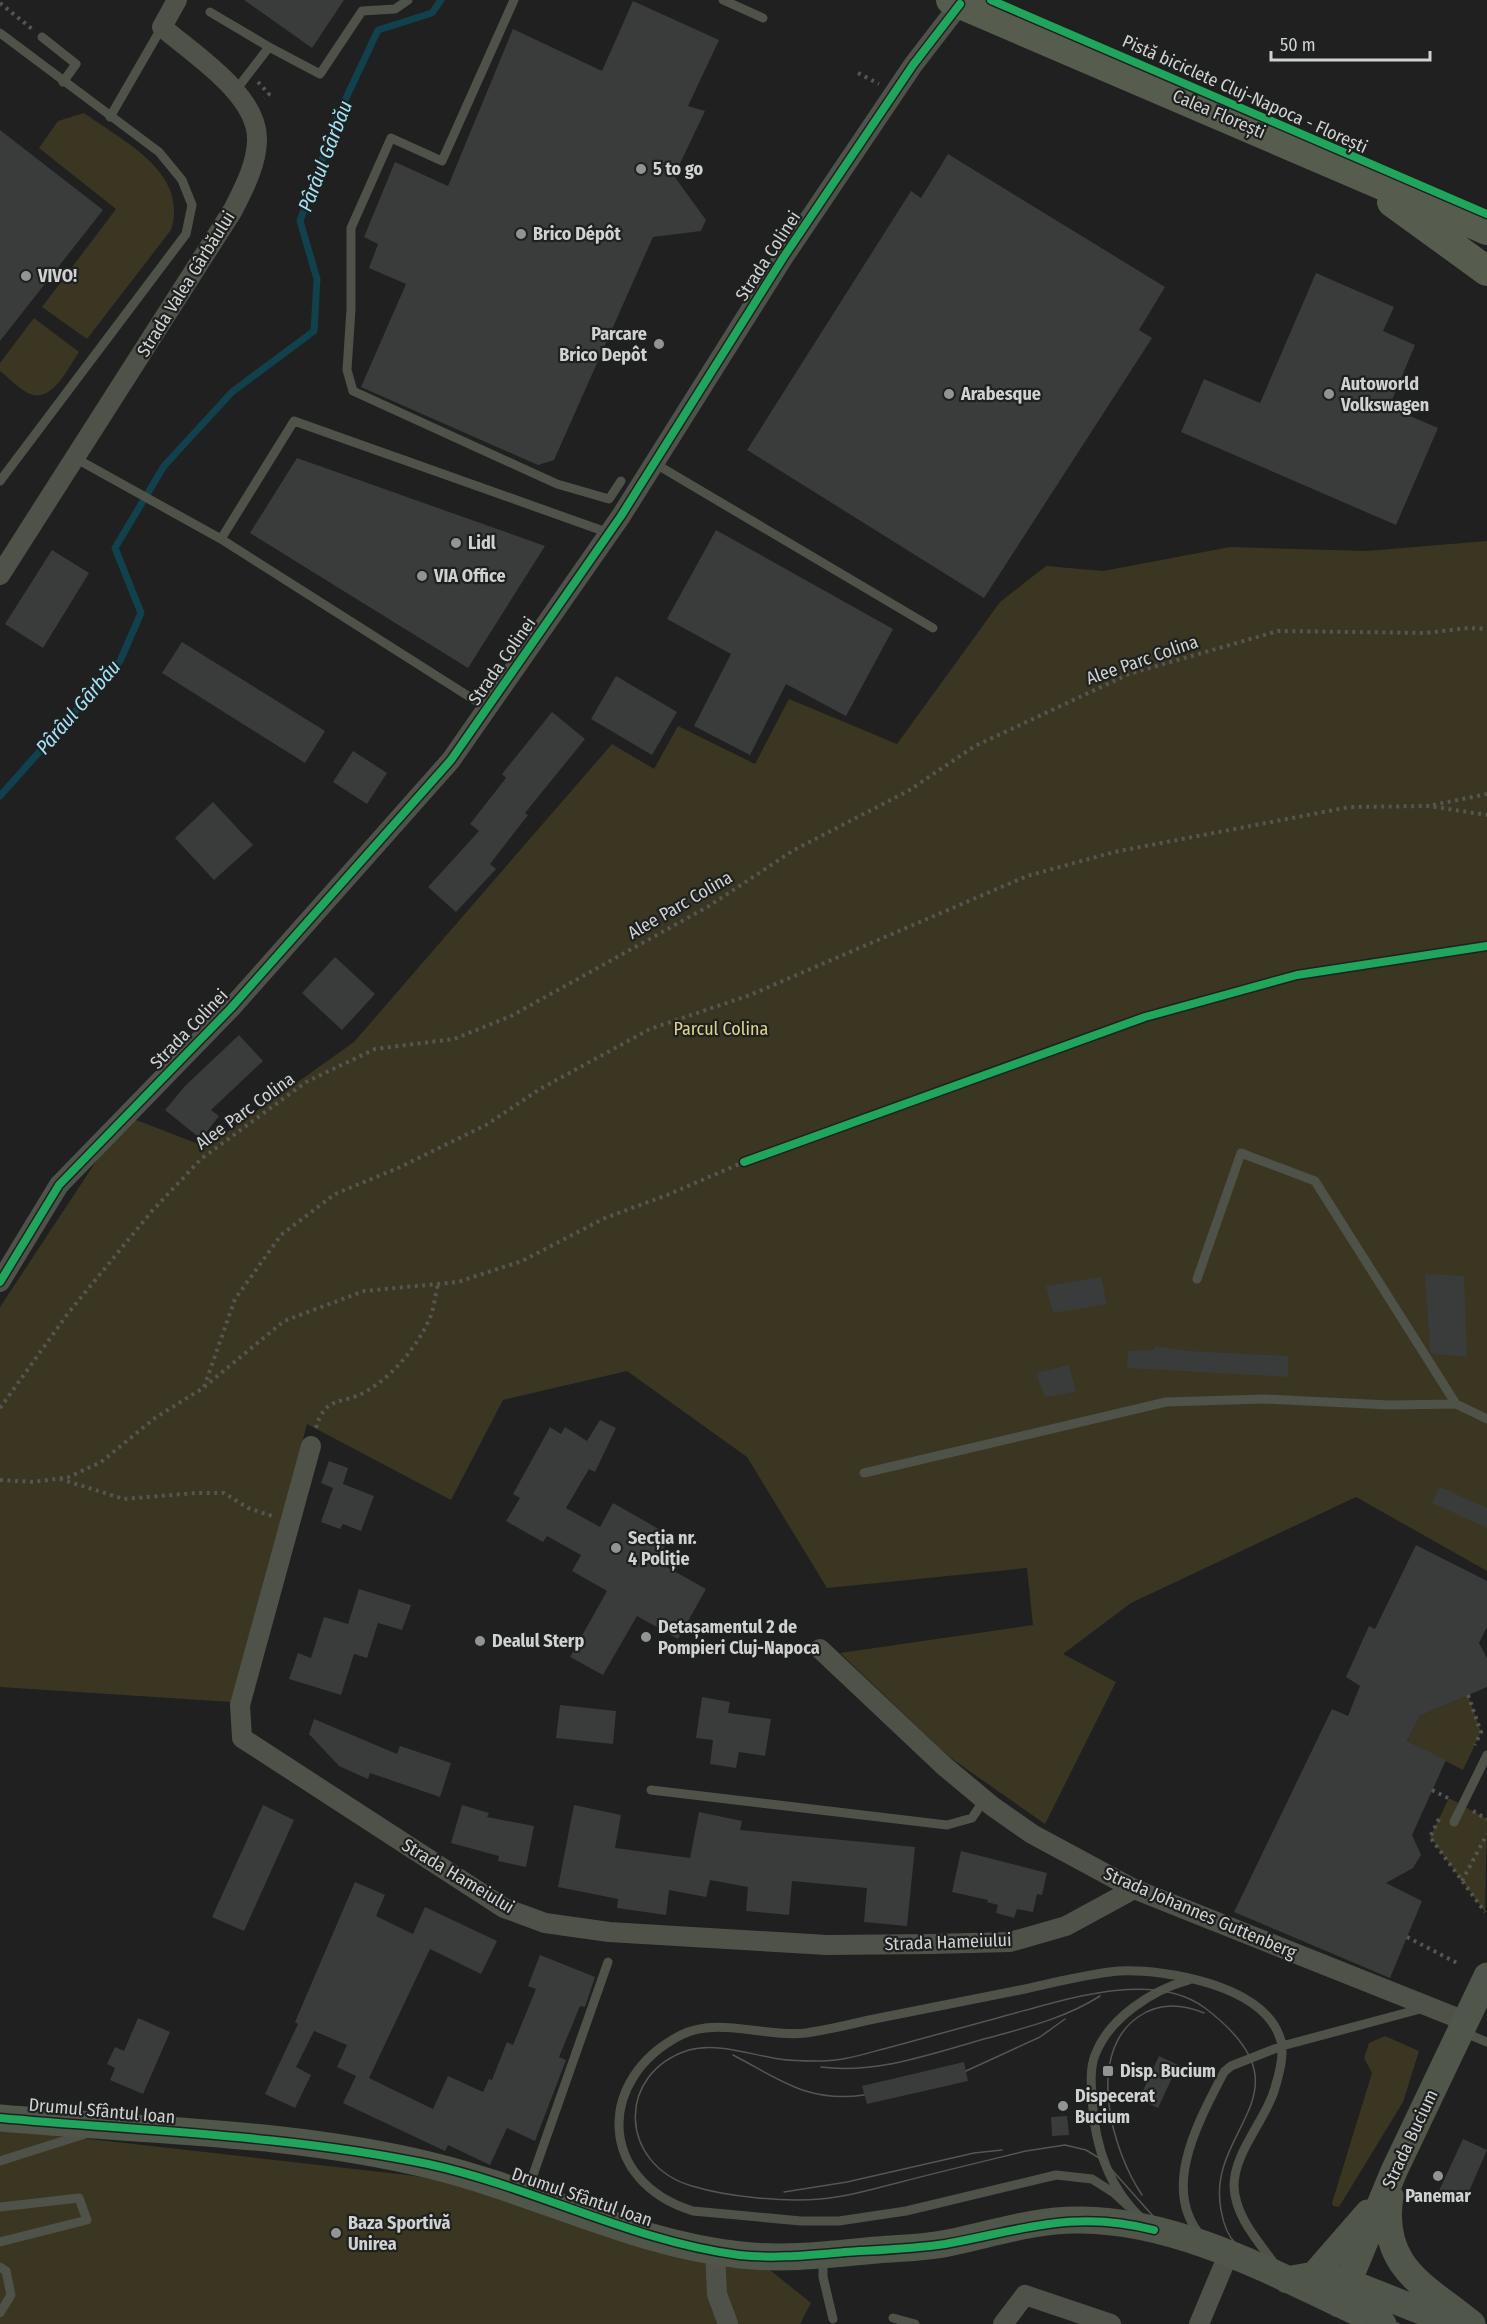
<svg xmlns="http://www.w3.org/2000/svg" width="1487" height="2324" viewBox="0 0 1487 2324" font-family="'Fira Sans Condensed',sans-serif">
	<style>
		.green { fill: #3b3621 }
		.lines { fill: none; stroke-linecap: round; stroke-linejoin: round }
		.stream { stroke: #10414d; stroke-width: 7 }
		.building { fill: #3a3b3b }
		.path { stroke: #535651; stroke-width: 4; stroke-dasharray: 3 4.5; stroke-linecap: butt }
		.lane { stroke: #4e5249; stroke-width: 9 }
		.street { stroke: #4e5249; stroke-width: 20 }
		.secondary { stroke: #505649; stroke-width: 27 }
		.primary { stroke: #565c4e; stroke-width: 30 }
		.tram { stroke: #545751; stroke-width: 1.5 }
		.cycleway-casing { stroke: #1e211f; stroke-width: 11 }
		.cycleway { stroke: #20a55d; stroke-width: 8 }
		.poi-dot { fill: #929493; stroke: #1e211f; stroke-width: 2 }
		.labels { text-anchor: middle; stroke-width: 4.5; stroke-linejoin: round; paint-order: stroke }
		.street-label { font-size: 18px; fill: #d0d2d1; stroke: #1e211f }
		.poi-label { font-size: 18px; font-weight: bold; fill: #d0d2d1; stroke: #1e211f; text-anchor: start }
		.park-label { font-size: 18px; fill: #e2d18e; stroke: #1e211f }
		.water-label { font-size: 20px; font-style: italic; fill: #a3e3f8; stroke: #1e211f }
	</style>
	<rect width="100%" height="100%" fill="#1f201f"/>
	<path class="green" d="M84,113C124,142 189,172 171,230L87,339L42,307L116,209L39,148L58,121Z
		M34,318L79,352C69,366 53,403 30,394C20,390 9,378 0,371V363Z
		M1487,541V1571L1356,1497L1131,1603L1063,1654L1116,1682L1045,1824L948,1756L840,1653L1033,1625L1027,1568L827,1588L747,1457L627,1371L503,1400L451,1500L307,1424L232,1702L0,1687V1307L126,1116L206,1147L354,1042L612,744L654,769L678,726L755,764L789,699L897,744L1000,602L1046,566L1103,571L1230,547L1367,551Z
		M1468,1695L1481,1732L1463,1770L1407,1741L1420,1716Z
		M1449,1798L1487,1819L1485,1912L1430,1837Z
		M1385,2036L1419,2051L1403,2102L1339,2207L1333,2206L1332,2203L1372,2073L1364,2058L1369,2043Z
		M0,2129L408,2175L585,2205L759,2261L811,2303L800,2324H0Z"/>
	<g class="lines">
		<path class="stream" d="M0,796L120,661L141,613L115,548L164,466L232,392L314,331L317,279L300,221L339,113L378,30L432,13L441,0"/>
	</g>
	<path class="building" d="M244,0H344L312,48Z
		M633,1L719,40L688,106L705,111L674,176L706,220L701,231L653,237L554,460L538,465L361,387L406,284L369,268L378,244L364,237L395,162L448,186L513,29L602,71Z
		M0,130L103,210L0,341Z
		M948,154L1165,287L1139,330L1152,338L984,598L747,450L911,191L921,198Z
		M1316,273L1394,307L1383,331L1415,345L1389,407L1438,428L1396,525L1181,432L1204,379L1260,403Z
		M297,458L545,546L468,668L250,533Z
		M716,530L893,629L846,716L786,684L750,755L694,726L731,654L667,619Z
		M52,550L89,573L43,648L5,624Z
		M182,642L325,731L305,763L162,673Z
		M616,676L677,712L652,755L591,719Z
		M552,712L585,739L525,813L528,815L490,864L496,869L456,912L428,887L479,831L470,824L506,778L502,774Z
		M353,751L387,773L367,804L333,782Z
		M213,802L253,845L214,880L175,838Z
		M335,957L375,994L342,1030L302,993Z
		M239,1035L263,1061L211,1110L219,1116L201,1139L165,1110L185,1086Z
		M1425,1274L1464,1276L1467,1357L1432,1354L1430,1350Z
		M1101,1277L1107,1304L1053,1313L1046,1286Z
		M1155,1346L1188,1351L1288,1356V1377L1127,1368L1128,1351L1154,1350Z
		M1069,1365L1076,1392L1045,1397L1036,1373Z
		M600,1420L616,1428L595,1472L589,1469L566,1508L600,1527L613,1503L671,1536L656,1561L706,1589L678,1639L637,1616L603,1675L570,1657L607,1591L572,1571L581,1555L547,1536L543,1542L506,1521L520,1498L513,1494L550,1427L561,1434L565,1427L587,1441Z
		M329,1461L348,1468L343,1484L374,1496L361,1531L343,1524L340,1529L321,1522L333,1488L321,1483Z
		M1440,1487L1487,1508V1528L1432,1503Z
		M1416,1545L1487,1581V1627L1479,1643L1487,1658V1687L1420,1716L1407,1741L1446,1760L1412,1835L1421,1855L1413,1868L1386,1883L1422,1901L1390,1978L1234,1912L1332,1709L1348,1716L1360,1686L1346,1677L1369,1626L1375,1629Z
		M359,1589L411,1605L402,1630L378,1623L367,1658L354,1654L341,1695L289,1679L298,1653L311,1658L324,1617L348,1624Z
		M702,1697L730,1702L728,1713L771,1719L765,1756L739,1752L736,1768L710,1764L713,1740L696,1738Z
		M560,1705L616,1711L613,1744L556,1738Z
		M314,1719L397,1754L400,1746L451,1763L440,1797L370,1773L368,1779L339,1766L309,1734Z
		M263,1805L294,1820L244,1931L212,1917Z
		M462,1805L489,1813L487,1817L534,1826L526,1867L498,1861L499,1856L451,1843Z
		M574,1805L621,1815L615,1848L690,1858L699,1812L742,1821L740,1830L915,1847L907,1926L864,1922L867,1888L792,1881L789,1915L746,1911L748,1887L710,1880L706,1897L669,1890L666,1915L617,1908L618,1899L558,1887Z
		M961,1851L1047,1873L1042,1895L1037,1894L1033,1912L1017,1909L1014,1918L996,1913L998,1905L987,1902L988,1900L952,1892Z
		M355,1882L385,1895L376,1916L413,1934L425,1907L497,1941L481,1974L430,1949L369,2078L433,2109L448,2076L483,2092L489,2079L492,2080L507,2042L513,2045L536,1989L528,1986L540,1955L595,1977L585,2007L580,2006L559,2057L566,2060L535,2141L507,2128L490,2165L448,2145L445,2151L343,2103L356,2076L337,2067L347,2045L314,2031L296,2067L311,2075L295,2108L265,2094L298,2024L295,2022Z
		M138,2018L170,2032L143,2094L110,2080L115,2068L107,2064L115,2047L124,2051Z
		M1159,2056L1178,2065L1158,2108L1139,2099Z
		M964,2062L968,2081L867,2104L862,2086Z
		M1067,2116L1069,2135L1052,2136L1051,2117Z
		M1463,2139L1487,2150L1463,2205L1438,2193Z"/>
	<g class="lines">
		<path class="path" d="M0,3L32,29
			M858,73L879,84
			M258,82L269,94L264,98
			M1433,805L1487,794
			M204,1387L235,1299L281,1235L335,1194L398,1168L486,1125L540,1089L650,1029L750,995L1027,876L1114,852L1350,807L1429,806L1487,815
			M0,1408L69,1312L152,1211L201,1159L306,1082L375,1049L454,1039L511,1016L709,906L794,850L908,791L975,746L1129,674L1278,631L1426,633L1468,628L1487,629
			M316,1428C325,1395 342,1405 365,1392C392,1377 416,1348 429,1320C434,1310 435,1295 438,1284
			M60,1479L124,1499L195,1493H224L248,1508L272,1516
			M0,1480L34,1482L69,1477L101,1462L155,1418L203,1388L284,1321L364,1291L458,1282L522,1261L605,1218L667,1195L744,1162L1145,1017L1297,975L1487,946
			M1468,1695L1481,1732L1475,1745
			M1432,1790L1450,1799
			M1473,1811L1487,1819
			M1439,1819L1430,1837L1485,1912
			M1462,1881L1487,1834
			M1407,1937L1459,1964"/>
		<path class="lane" d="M514,0L442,161L391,138L351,228V309L347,370L353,391L557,484L609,499L621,481
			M723,0L763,18
			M210,12L269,47
			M0,33L159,152L182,180L192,205L186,234L0,481
			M42,37L76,64L63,82
			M236,90L269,47L320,74L362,11L395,9L408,0
			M110,117L162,27
			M75,458L221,539L487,708
			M654,463L933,628
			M221,539L294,421L609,533
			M1197,1279L1241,1153L1315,1181L1456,1404
			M864,1473L1166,1402L1264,1399L1389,1405L1456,1404L1487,1419
			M651,1790L947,1825L972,1818L984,1800
			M1454,1822L1487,1755
			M1463,2032L1487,2042
			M0,2161L85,2134
			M527,2192L608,1962
			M1128,2206L1114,2193L1092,2179L1056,2175L906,2211L839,2221H801L693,2211C598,2182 595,2079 681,2035C718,2016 766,2038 806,2033C827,2030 848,2025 869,2020C921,2010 973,1999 1025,1989C1056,1982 1087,1974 1119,1971C1166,1969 1266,1985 1281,2041C1285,2056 1278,2079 1273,2094C1262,2124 1234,2154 1234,2186C1235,2217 1259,2242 1276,2266
			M0,2207L79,2198L87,2220L0,2242
			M1143,2220C1108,2188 1094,2143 1092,2096C1091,2083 1090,2068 1095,2055C1109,2018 1152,1990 1189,1980
			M1202,2237C1159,2189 1200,2119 1224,2072L1231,2066L1282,2046L1424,2008
			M823,2256V2277L833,2319
			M0,2267L6,2271L11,2295L0,2313
			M893,2318L915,2324"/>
		<path class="street" d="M0,575L233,210C244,188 256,166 257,141C259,95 193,54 162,27L177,0
			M0,1282L59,1185L231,1008L451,760L621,516L783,258L913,65L960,4
			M311,1446L240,1705L242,1738L504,1908L545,1923L609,1932L827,1945L931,1944L1010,1942L1066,1926L1134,1889
			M820,1649L944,1766L992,1806L1032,1834L1134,1889L1465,2021
			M715,2251L717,2294L728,2324
			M1003,2324L1025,2295L1111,2324
			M1199,2324L1228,2255"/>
		<path class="secondary" d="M0,2118C144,2131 292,2131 433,2166C536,2191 634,2244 741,2255C786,2260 832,2254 877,2250C900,2248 925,2248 948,2243C992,2234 1036,2219 1081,2220C1188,2221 1288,2282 1383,2324
			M1390,2196C1379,2268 1426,2286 1472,2324
			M1314,2275L1368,2213
			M1287,2280L1314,2275L1348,2282L1454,2324
			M1339,2304L1394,2171L1487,1976"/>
		<path class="primary" d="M951,0L1487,230
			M1392,202L1487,271"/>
		<path class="tram" d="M733,2055C781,2080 808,2103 864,2095
			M821,2067C877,2074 931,2054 984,2039C1024,2028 1064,2019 1100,1996
			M966,2071L1040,2037L1065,2019
			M784,2192L847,2182L974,2153L1002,2150
			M1142,2195C1112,2151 1085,2054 1138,2017C1159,2002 1182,2004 1204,2013
			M1363,2324L1224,2264L1169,2234L1104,2161L1086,2150L1065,2145L1026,2151C985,2161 943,2171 901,2182C875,2188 848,2197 820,2199C783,2202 728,2197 692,2186C619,2165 615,2073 689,2050C717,2042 752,2055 779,2059C792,2061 804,2061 817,2061C842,2062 867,2053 891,2047C927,2037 964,2027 1001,2017C1058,2002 1152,1968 1205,2008C1317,2093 1205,2127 1221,2210C1223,2222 1227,2235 1236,2244C1266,2275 1357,2306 1399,2324"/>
		<defs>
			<path id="cycleway" d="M991,0L1487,214
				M744,1162L1145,1017L1297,975L1487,946
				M0,1282L59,1185L231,1008L451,760L621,516L783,258L913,65L960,4
				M0,2118C143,2131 287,2135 428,2164C534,2187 631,2241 739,2255C774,2259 810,2255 845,2252C878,2250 912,2249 945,2244C1022,2230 1075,2209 1154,2230"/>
		</defs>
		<use href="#cycleway" class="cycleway-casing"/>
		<use href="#cycleway" class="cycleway"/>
	</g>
	<g class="poi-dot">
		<circle cx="641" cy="169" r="6"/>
		<circle cx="521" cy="234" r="6"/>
		<circle cx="26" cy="276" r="6"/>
		<circle cx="659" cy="344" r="6"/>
		<circle cx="949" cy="394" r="6"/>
		<circle cx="1329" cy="394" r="6"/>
		<circle cx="456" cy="543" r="6"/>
		<circle cx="422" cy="576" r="6"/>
		<circle cx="616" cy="1548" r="6"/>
		<circle cx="646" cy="1637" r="6"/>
		<circle cx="480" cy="1641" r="6"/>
		<rect x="1102" y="2065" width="12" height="12" rx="3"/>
		<circle cx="1063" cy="2106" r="6"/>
		<circle cx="1438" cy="2176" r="6"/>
		<circle cx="336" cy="2233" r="6"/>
	</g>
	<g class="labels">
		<g class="street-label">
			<text transform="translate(1245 94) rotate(24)" y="6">Pistă biciclete Cluj-Napoca - Florești</text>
			<text transform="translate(1219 114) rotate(23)" y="6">Calea Florești</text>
			<text transform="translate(768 256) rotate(-57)" y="6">Strada Colinei</text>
			<text transform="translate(186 284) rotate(-58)" y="6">Strada Valea Gârbăului</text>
			<text transform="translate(1142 660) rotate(-19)" y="6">Alee Parc Colina</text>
			<text transform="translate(502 661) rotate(-55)" y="6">Strada Colinei</text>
			<text transform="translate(680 905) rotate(-30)" y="6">Alee Parc Colina</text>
			<text transform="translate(189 1029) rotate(-46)" y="6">Strada Colinei</text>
			<text transform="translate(245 1111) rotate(-36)" y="6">Alee Parc Colina</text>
			<text transform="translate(458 1876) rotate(31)" y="6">Strada Hameiului</text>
			<text transform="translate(1200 1913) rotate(23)" y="6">Strada Johannes Guttenberg</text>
			<text transform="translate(948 1942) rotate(-2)" y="6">Strada Hameiului</text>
			<text transform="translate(102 2111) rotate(5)" y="6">Drumul Sfântul Ioan</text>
			<text transform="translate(1410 2139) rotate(-65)" y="6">Strada Bucium</text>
			<text transform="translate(582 2197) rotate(19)" y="6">Drumul Sfântul Ioan</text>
		</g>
		<g class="poi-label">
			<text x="653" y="175">5 to go</text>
			<text x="533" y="240">Brico Dépôt</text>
			<text x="38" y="282">VIVO!</text>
			<text x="647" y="340" text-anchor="end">Parcare<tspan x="647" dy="21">Brico Depôt</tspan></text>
			<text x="1341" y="390">Autoworld<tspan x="1341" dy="21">Volkswagen</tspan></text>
			<text x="961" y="400">Arabesque</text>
			<text x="468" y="549">Lidl</text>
			<text x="434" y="582">VIA Office</text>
			<text x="628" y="1544">Secția nr.<tspan x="628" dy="21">4 Poliție</tspan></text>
			<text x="658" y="1633">Detașamentul 2 de<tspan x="658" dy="21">Pompieri Cluj-Napoca</tspan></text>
			<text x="492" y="1647">Dealul Sterp</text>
			<text x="1120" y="2077">Disp. Bucium</text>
			<text x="1075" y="2102">Dispecerat<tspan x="1075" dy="21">Bucium</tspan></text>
			<text x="1438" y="2202" text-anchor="middle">Panemar</text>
			<text x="348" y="2229">Baza Sportivă<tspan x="348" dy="21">Unirea</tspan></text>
		</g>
		<g class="park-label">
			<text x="721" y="1035">Parcul Colina</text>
		</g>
		<g class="water-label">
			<text transform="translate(325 156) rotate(-69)" y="7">Pârâul Gârbău</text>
			<text transform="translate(78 707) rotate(-49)" y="7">Pârâul Gârbău</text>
		</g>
	</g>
	<path d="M1271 51v9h159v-9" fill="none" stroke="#d0d2d1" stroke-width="3"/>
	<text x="1280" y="51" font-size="18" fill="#d0d2d1" stroke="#1e211f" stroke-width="4.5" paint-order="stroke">50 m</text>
</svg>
